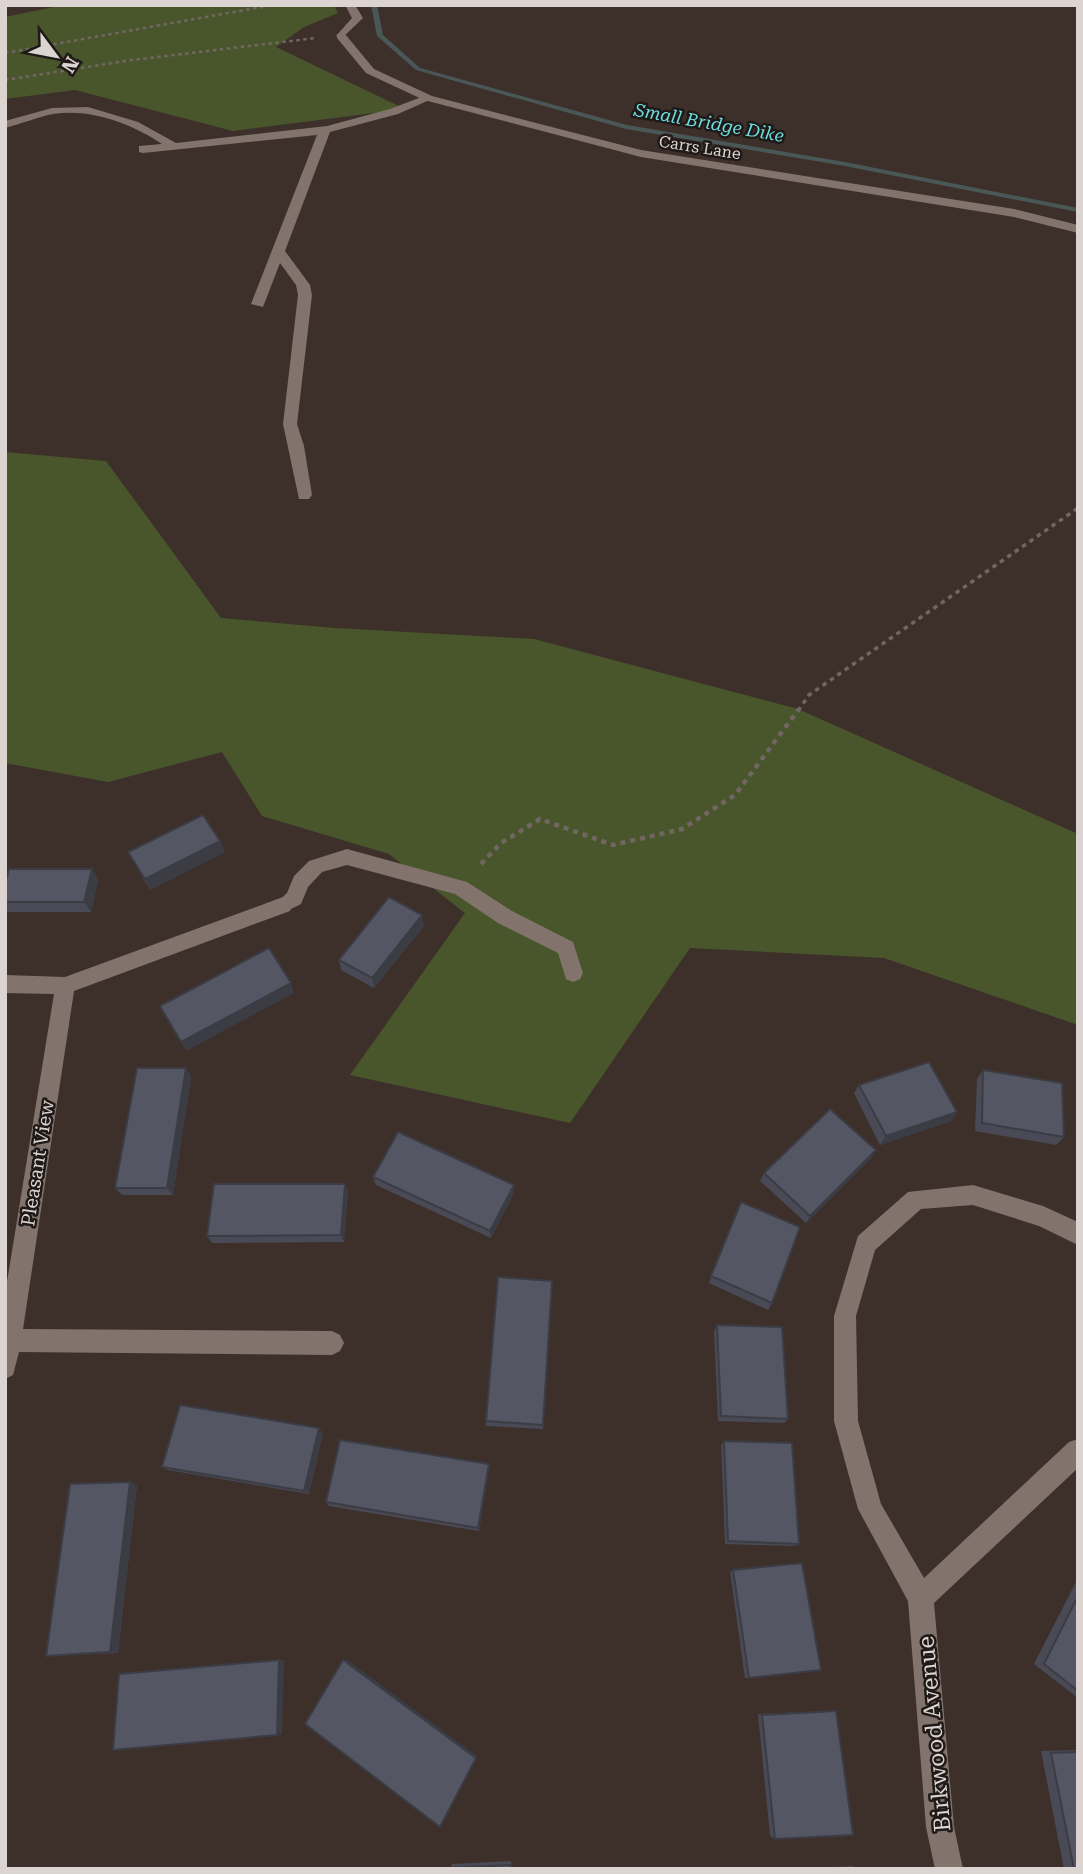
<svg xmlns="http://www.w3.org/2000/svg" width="1083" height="1874" viewBox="0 0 1083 1874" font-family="'Roboto Serif',serif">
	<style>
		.green { fill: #49562c }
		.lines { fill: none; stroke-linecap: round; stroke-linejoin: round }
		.stream { fill: #495757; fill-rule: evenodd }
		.path-far2 { stroke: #726662; stroke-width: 2.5; stroke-dasharray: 3.5 3.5; stroke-linecap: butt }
		.path-far1 { stroke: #726662; stroke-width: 3.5; stroke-dasharray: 4.5 4.5; stroke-linecap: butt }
		.path { stroke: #726662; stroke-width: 4.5; stroke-dasharray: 5 5; stroke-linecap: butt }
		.service { fill: #82736d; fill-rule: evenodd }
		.minor { fill: #82736d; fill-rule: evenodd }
		.wall { fill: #494a55 }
		.shaded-wall { fill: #3c3c45 }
		.building { fill: #555663; stroke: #3c3c45; stroke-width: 2 }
		.labels { text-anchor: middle; stroke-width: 5; stroke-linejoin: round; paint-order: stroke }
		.far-street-label { font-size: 16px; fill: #dcd4d0; stroke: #1f1917 }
		.far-water-label { font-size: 18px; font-style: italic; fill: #6ddee3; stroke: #1f1917 }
		.street-label { font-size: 19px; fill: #dcd4d0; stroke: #1f1917 }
		.near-street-label { font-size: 23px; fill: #dcd4d0; stroke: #1f1917 }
	</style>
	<rect width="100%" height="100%" fill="#3d302b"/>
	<path class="green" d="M63,5H334L338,13L304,27L276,47L405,109L233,131L75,90L5,99V17Z
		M5,452L106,461L221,618L335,628L534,639L798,709L1078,834V1025L884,958L690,948L570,1123L350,1075L465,913L389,854L262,816L222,752L108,782L5,763Z"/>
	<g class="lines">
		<path class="stream" d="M371,5H377L383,35L420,68L627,125L845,162L1078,208V212L845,166L626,129L416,70L377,36Z"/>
		<path class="path-far2" d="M5,53L273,5
			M5,80L132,60L316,38"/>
		<path class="path-far1" d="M798,711L809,695L1078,508"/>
		<path class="path" d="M481,864L501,843L540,819L613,845L682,829L735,795L799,709"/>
		<path class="service" d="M345,5H355L363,18L341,39L336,36L352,18Z
			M424,96L434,98L398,114L330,132L285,251L310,285L312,295L297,424L304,446L312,495L309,499H299L283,424L298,295L296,285L280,263L263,307L251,304L317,135L143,153L139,152V146L162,144C131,123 90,108 53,114C37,117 21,124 5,128V121L52,108L88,107L138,122L176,143L327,126L390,109Z
			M347,849L467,882L512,911L573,942L583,973L580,979L573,982L566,979L558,953L498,923L455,894L347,865L322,872L308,887L301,904L283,913L276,911L274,905L287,893L294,876L309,861Z"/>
		<path class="minor" d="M337,34H345L374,69L432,96L641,150L1014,209L1078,225V233L1014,217L641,157L424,100L366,73L337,38Z
			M283,897L290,899L292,905L290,911L74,991L23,1329L332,1331L340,1335L344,1343L340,1351L332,1355L19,1352L13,1375L5,1379V1294L54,994L5,993V975L65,977Z
			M973,1185L1043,1206L1078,1222V1245L1039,1226L973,1205L921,1209L875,1250L856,1316L858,1421L881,1504L924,1578L1069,1442L1078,1439V1468L934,1603L954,1827L963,1869H935L926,1827L908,1601L858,1509L834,1421V1316L858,1236L908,1192Z"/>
	</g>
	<path class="wall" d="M220,841L225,852L150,890L128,852Z
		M92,869L98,880L91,912H8L5,909V884Z
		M424,926L374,988L341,970L339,960Z
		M186,1068L191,1077L173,1195H122L115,1188Z
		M983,1070L1064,1137L1056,1145L975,1131L977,1079Z
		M859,1085L957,1112L951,1121L880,1145L854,1093Z
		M876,1150L871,1158L806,1223L760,1181L764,1173Z
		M373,1177L514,1185V1193L491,1238L376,1185Z
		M345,1184L348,1191L344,1242L212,1243L207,1236Z
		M741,1202L772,1303L768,1310L709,1283Z
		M552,1281L543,1429L486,1426V1421Z
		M717,1325L788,1419L784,1423L718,1421L714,1331Z
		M323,1433L309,1494L168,1470L162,1467Z
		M724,1441L799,1544L794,1546L725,1544L721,1445Z
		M489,1464V1468L479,1531L329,1506L326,1502Z
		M137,1485L118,1653L46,1656Z
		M733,1570L749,1678H745L730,1572Z
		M1078,1578V1698L1034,1664Z
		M831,1711H836L775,1839L770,1836L758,1714Z
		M1078,1750V1869H1064L1041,1751Z
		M511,1861L512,1869H450L452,1864Z
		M853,1866L858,1869H795Z"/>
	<path class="shaded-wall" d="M220,841L225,852L150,890L145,879Z
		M92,869L98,880L91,912L84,902Z
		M422,915L424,926L374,988L372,978Z
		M291,983L294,993L186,1051L181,1042Z
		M186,1068L191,1077L173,1195L167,1188Z
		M957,1112L951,1121L880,1145L886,1136Z
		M876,1150L871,1158L806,1223L810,1216Z
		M345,1184L348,1191L344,1242L341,1235Z
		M514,1185V1193L491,1238L490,1231Z
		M319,1428L323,1433L309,1494L304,1491Z
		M489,1464V1468L479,1531L478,1528Z
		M130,1482L137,1485L118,1653L110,1652Z
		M279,1660H284L282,1734L277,1735Z
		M343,1660H347L477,1756L442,1824Z"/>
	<path class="building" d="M203,815L220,841L145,879L128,852Z
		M9,869H92L84,902H5V884Z
		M389,897L422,915L372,978L339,960Z
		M269,948L291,983L181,1042L160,1006Z
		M929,1062L957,1112L886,1136L859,1085Z
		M137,1068H186L167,1188H115Z
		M983,1070L1062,1083L1064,1137L982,1123Z
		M830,1109L876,1150L810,1216L764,1173Z
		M398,1132L514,1185L490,1231L373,1177Z
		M214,1184H345L341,1235L207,1236Z
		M741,1202L800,1227L772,1303L711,1276Z
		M498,1277L552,1281L543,1425L486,1421Z
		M717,1325L782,1327L788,1419L721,1416Z
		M180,1405L319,1428L304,1491L162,1467Z
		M340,1440L489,1464L478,1528L326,1502Z
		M724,1441L792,1443L799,1544L728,1541Z
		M130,1482L110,1652L46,1656L70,1484Z
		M802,1563L821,1670L749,1678L733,1570Z
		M1078,1596V1691L1044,1664Z
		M279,1660L277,1735L113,1750L119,1674Z
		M343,1660L476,1758L440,1827L305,1724Z
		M836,1711L853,1835L775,1839L762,1715Z
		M1078,1752V1869H1074L1051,1753Z
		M511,1865V1869H450V1868Z"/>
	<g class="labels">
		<g class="far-street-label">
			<text transform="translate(700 147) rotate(9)" y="6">Carrs Lane</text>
		</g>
		<g class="far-water-label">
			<text transform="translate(709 123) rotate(10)" y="6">Small Bridge Dike</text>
		</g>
		<g class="street-label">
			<text transform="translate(37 1163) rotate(-81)" y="7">Pleasant View</text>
		</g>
		<g class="near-street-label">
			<text transform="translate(934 1734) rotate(-95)" y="8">Birkwood Avenue</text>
		</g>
	</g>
	<rect width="1083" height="1874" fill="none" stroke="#dcd4d0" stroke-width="14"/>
	<g transform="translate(56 56) rotate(122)" stroke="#1f1917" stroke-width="5" paint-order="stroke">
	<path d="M0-5L12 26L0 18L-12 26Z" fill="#dcd4d0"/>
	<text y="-10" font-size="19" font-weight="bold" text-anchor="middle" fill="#dcd4d0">N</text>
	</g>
</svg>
